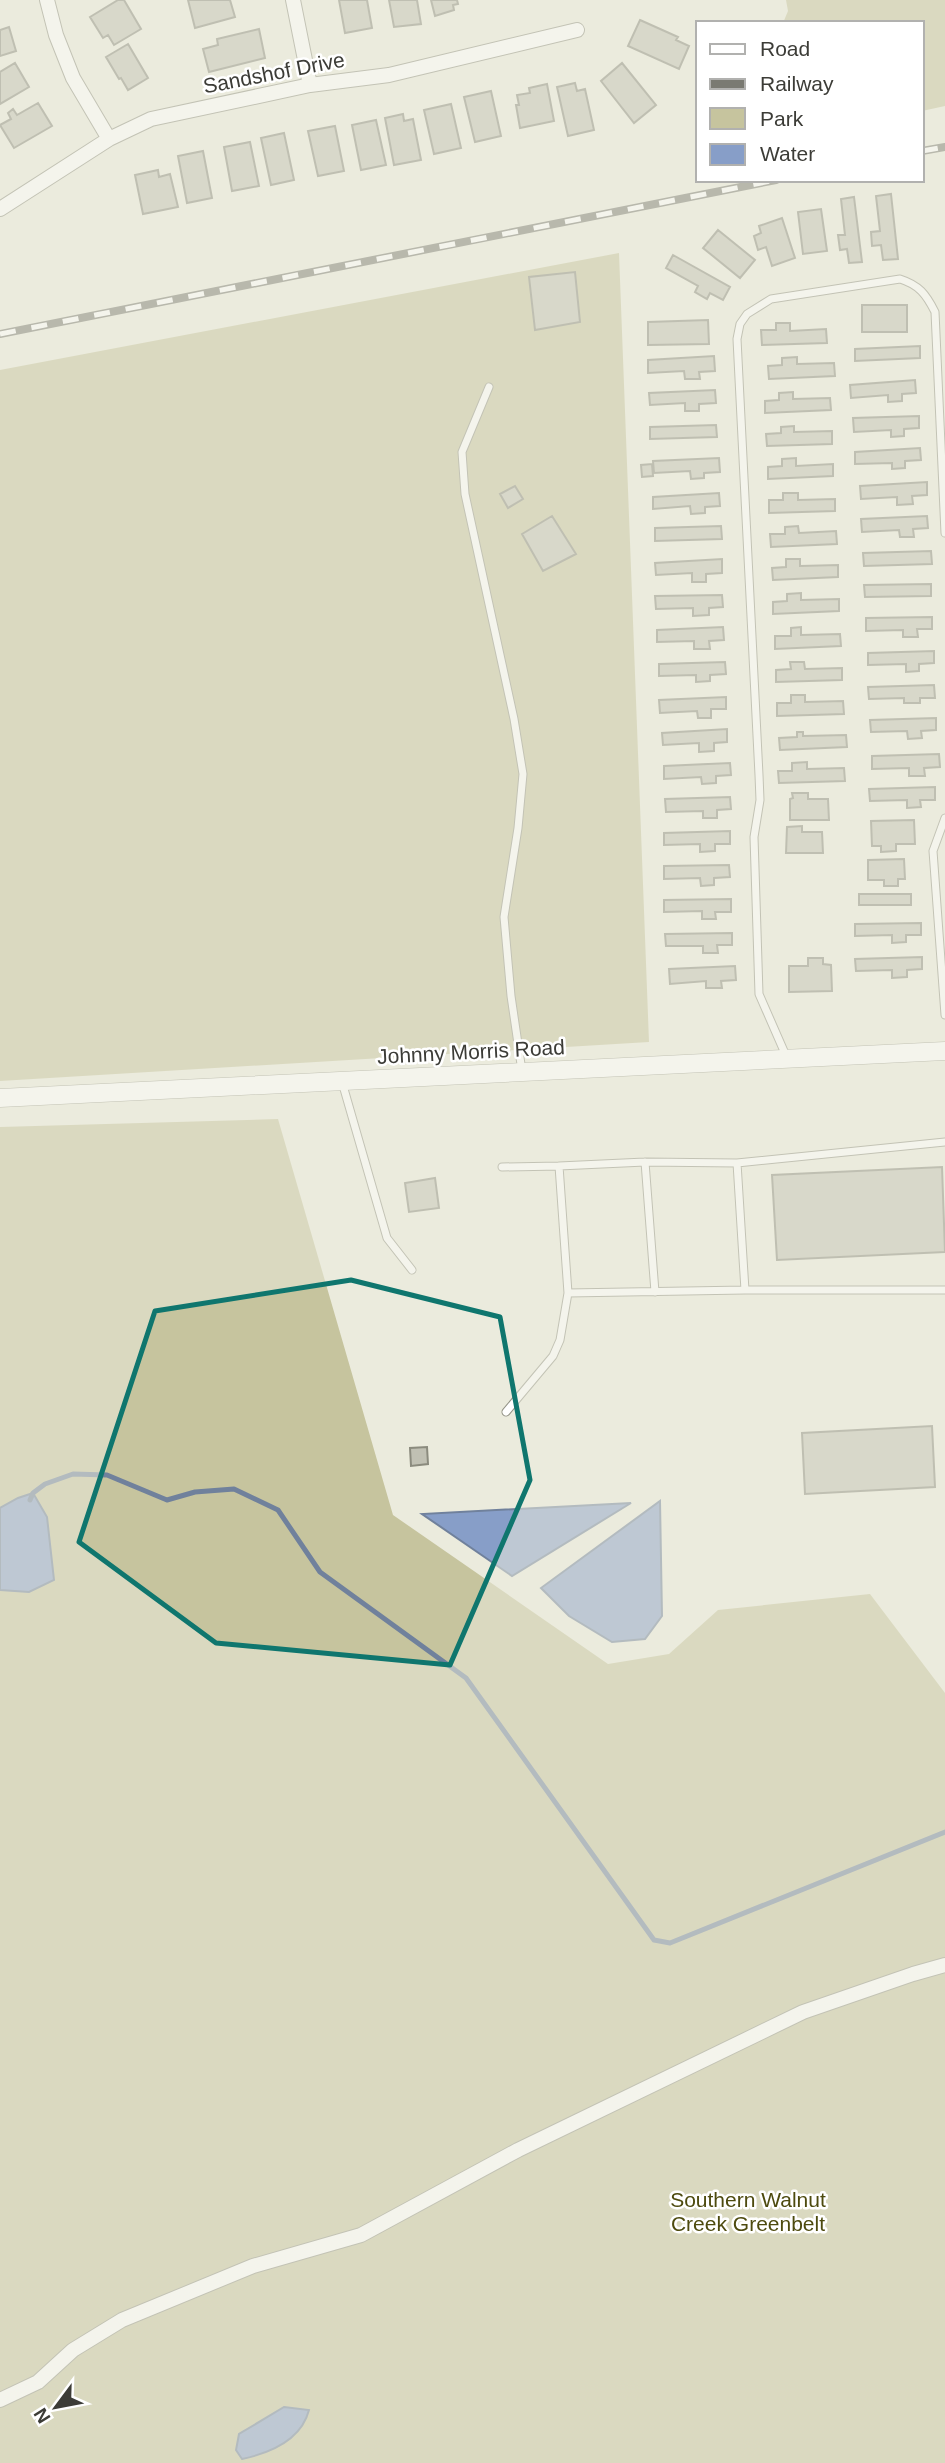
<svg xmlns="http://www.w3.org/2000/svg" width="945" height="2463" viewBox="0 0 945 2463" font-family="Helvetica,sans-serif">
	<style>
		.green { fill: #c6c49e }
		.water { fill: #879ec8; stroke: #70819c; stroke-width: 2 }
		.lines { fill: none; stroke-linecap: round; stroke-linejoin: round }
		.stream { stroke: #70819c; stroke-width: 5 }
		.building { fill: #c0c0b3; stroke: #8b8b7e; stroke-width: 2 }
		.service-casing { stroke: #939386; stroke-width: 9 }
		.minor-casing { stroke: #939386; stroke-width: 16 }
		.tertiary-casing { stroke: #939386; stroke-width: 19 }
		.service { stroke: #fff; stroke-width: 7 }
		.minor { stroke: #fff; stroke-width: 14 }
		.tertiary { stroke: #fff; stroke-width: 18 }
		.rail-casing { stroke: #7a7a72; stroke-width: 8 }
		.rail { stroke: #fff; stroke-width: 5; stroke-dasharray: 16; stroke-linecap: butt }
		.marked { fill: none; stroke: #0f766e; stroke-width: 5; stroke-linejoin: round }
		.labels { text-anchor: middle; stroke-width: 5; stroke-linejoin: round; paint-order: stroke }
		.street-label { font-size: 21px; fill: #3c3c37; stroke: #fff }
		.park-label { font-size: 21px; fill: #4d4a0e; stroke: #fff }
	</style>
	<rect width="100%" height="100%" fill="#ebebdd"/>
	<path class="green" d="M786,0H945V106L922,111V23H783L788,11Z
		M619,253L649,1042L0,1081V370Z
		M278,1119L393,1515L608,1664L669,1654L718,1610L870,1594L945,1693V2463H0V1127Z"/>
	<path class="water" d="M33,1493L47,1517L54,1580L29,1592L0,1590V1508L18,1498Z
		M660,1501L662,1616L645,1639L612,1642L569,1616L541,1588Z
		M631,1503L512,1576L422,1514Z
		M284,2407L309,2410C301,2441 270,2453 242,2459L236,2450L239,2434Z"/>
	<g class="lines">
		<path class="stream" d="M30,1500L33,1493L45,1484L73,1474L107,1475L167,1500L195,1492L234,1489L278,1510L320,1572L466,1678L654,1940L670,1943L945,1832"/>
	</g>
	<path class="building" d="M118,0H124L141,29L114,45L108,35L103,38L90,17Z
		M188,0H230L235,17L195,28Z
		M339,0H367L372,28L345,33Z
		M389,0H417L421,24L394,27Z
		M431,0H457L458,4L453,5L454,10L435,16Z
		M640,20L678,37L676,40L689,46L679,69L628,46Z
		M9,27L16,51L0,56V30Z
		M259,29L265,58L209,72L203,49L218,45L217,39Z
		M128,44L148,78L128,90L121,78L119,79L106,57Z
		M15,63L29,87L0,104V72Z
		M622,63L656,105L634,123L601,81Z
		M575,83L577,91L585,89L594,130L568,136L557,87Z
		M547,84L554,121L520,128L516,105H519L517,95L530,93L529,88Z
		M491,91L501,136L475,142L464,97Z
		M38,103L52,126L14,148L0,125L11,119L8,113L13,109L17,115Z
		M451,104L461,148L434,154L424,110Z
		M403,114L404,121L413,119L421,160L394,165L385,118Z
		M376,120L386,165L361,170L352,125Z
		M335,126L344,171L318,176L308,131Z
		M284,133L294,180L271,185L261,138Z
		M250,142L259,186L232,191L224,147Z
		M203,151L212,198L187,203L178,156Z
		M158,170L159,177L170,174L178,207L143,214L135,175Z
		M891,194L898,259L883,260L881,245L872,246L871,232L880,231L876,196Z
		M854,197L862,262L849,263L847,249L840,250L838,235H845L841,199Z
		M821,209L827,251L803,254L798,212Z
		M782,218L795,258L772,266L766,247L758,250L754,236L761,233L759,226Z
		M718,230L755,260L740,278L703,248Z
		M673,255L730,287L723,300L710,293L707,299L695,292L698,286L666,268Z
		M575,272L580,322L535,330L529,277Z
		M862,305H907V332H862Z
		M708,320L709,344L648,345V322Z
		M776,323H790V331L826,329L827,343L762,345L761,330H776Z
		M920,346V358L855,361V349Z
		M714,356L715,371L699,372L700,379H685L684,371L648,373V360Z
		M797,357V364L834,363L835,376L769,379L768,366L782,365V358Z
		M915,380L916,393L902,394V401L888,402V395L851,398L850,385Z
		M715,390L716,403L699,404V411H685V403L650,405L649,393Z
		M793,392V399L830,398L831,410L765,413V401L779,400V393Z
		M919,416V428L904,429V436L891,437V430L854,432L853,418Z
		M716,425L717,437L650,439V427Z
		M794,426V432L832,431V444L767,446L766,434L781,433V427Z
		M920,448L921,460L905,461V468L892,469V463L855,464V452Z
		M719,458L720,472L704,473V478L691,479L690,471L654,473L653,461Z
		M796,458V466L833,464V476L768,479V467L782,466V459Z
		M652,464L653,476L642,477L641,465Z
		M927,482V495L912,496L913,504L897,505V497L861,499L860,486Z
		M515,486L523,499L508,508L500,494Z
		M719,493L720,506L705,507V513L691,514L690,506L653,509V497Z
		M783,493H798V500L835,499V511L769,513V500H783Z
		M552,516L576,554L543,571L522,534Z
		M927,516L928,528L913,529L914,537H900L899,530L862,532L861,519Z
		M721,526L722,539L655,541V528Z
		M798,526L799,533L836,531L837,544L771,547L770,534H785V527Z
		M931,551L932,564L864,566L863,553Z
		M722,559V573L706,574V582H692V573L656,575L655,563Z
		M786,559H800V566L838,565V577L773,580L772,568L786,567Z
		M931,584V596L865,597L864,585Z
		M801,593V600L839,599V611L773,614V602L787,601V594Z
		M722,595L723,607L709,608V615L693,616V608L656,609L655,596Z
		M932,617V629H917L918,637H903V630L866,631V618Z
		M723,627L724,640L709,641L710,649H694V641L657,642V630Z
		M801,627V635L840,634L841,646L775,649V636H791V628Z
		M934,651V663L919,664V671L906,672V664L868,665V653Z
		M725,662L726,674L710,675V681L696,682V675L659,676V664Z
		M790,662H804L805,669L842,668V680L776,682V670L791,669Z
		M934,685L935,698H920V703H904V698L869,699L868,687Z
		M791,695H805V702L843,701L844,714L777,716V703H791Z
		M726,697V709H711V718H698L697,711L660,713L659,700Z
		M936,718V730L921,731L922,738L908,739L907,731L871,732L870,720Z
		M727,729V742L714,743V751L699,752V743L663,745L662,733Z
		M797,732H803V736L846,735L847,747L780,750L779,738L797,737Z
		M939,754L940,767L924,768L925,776H909V768L872,769V756Z
		M807,762V769L844,768L845,781L779,783L778,771H792V763Z
		M730,763L731,775L716,776V783L702,784L701,777L664,779V766Z
		M935,787V800H920L921,807L907,808V800L870,801L869,789Z
		M792,793H808V799H828L829,820H790V799L793,798Z
		M730,797L731,809L717,810V818H703V811L666,812L665,799Z
		M914,820L915,844H896V851L881,852V846H872L871,821Z
		M802,826V832H822L823,853H786L787,827Z
		M730,831V844H715V851L700,852V844L664,845V833Z
		M904,859L905,879H898V886H884V880H868V860Z
		M729,865L730,877L714,878V885L701,886L700,878L664,879V866Z
		M859,894H911V905H859Z
		M731,899V912H715L716,919H702V911L664,912V900Z
		M921,923V935H906V942L892,943V935L855,936V924Z
		M732,933V945H717L718,953H703V946H666L665,934Z
		M922,957V969L907,970V977L892,978V970L856,971L855,959Z
		M808,958H823V964L831,965L832,991L789,992V966H808Z
		M735,966L736,980L721,981L722,988H706V981L670,984L669,969Z
		M942,1167L945,1252L777,1260L772,1175Z
		M435,1178L439,1208L409,1212L405,1183Z
		M932,1426L935,1487L805,1494L802,1433Z
		M427,1447L428,1464L411,1466L410,1448Z"/>
	<g class="lines">
		<defs>
			<path id="service" d="M489,387L462,452L465,494L514,719L523,774L518,828L504,917L511,996L522,1071
				M945,818L933,851L945,1015
				M787,1058L759,994L754,837L760,800L759,775L737,339L740,324L747,314L771,299L900,279C919,285 926,294 935,312L945,533
				M342,1082L387,1238L412,1270
				M945,1142L737,1163L745,1290H945
				M559,1166L645,1162
				M502,1167L559,1166L568,1293
				M655,1292L645,1162L737,1163
				M506,1412L553,1356L560,1340L568,1293L745,1290"/>
			<path id="minor" d="M47,0L56,35L73,78L109,139
				M293,0L310,85
				M0,209L109,139L151,119L310,85L389,75L577,30
				M0,2400L38,2382L73,2350L122,2320L253,2266L361,2235L518,2150L803,2012L913,1974L945,1965"/>
			<path id="tertiary" d="M0,1098L945,1051"/>
		</defs>
		<use href="#service" class="service-casing"/>
		<use href="#minor" class="minor-casing"/>
		<use href="#tertiary" class="tertiary-casing"/>
		<use href="#service" class="service"/>
		<use href="#minor" class="minor"/>
		<use href="#tertiary" class="tertiary"/>
		<defs>
			<path id="rail" d="M922,151L945,147
				M0,334L776,180"/>
		</defs>
		<use href="#rail" class="rail-casing"/>
		<use href="#rail" class="rail"/>
	</g>
	<path d="M0 0H945V2463H0ZM351,1280L500,1317L530,1480L450,1665L216,1643L79,1542L155,1311Z" fill="#ebebdd" fill-opacity=".55" fill-rule="evenodd"/>
	<path class="marked" d="M351,1280L500,1317L530,1480L450,1665L216,1643L79,1542L155,1311Z"/>
	<g class="labels">
		<g class="street-label">
			<text transform="translate(274 73) rotate(-11)" y="7">Sandshof Drive</text>
			<text transform="translate(471 1052) rotate(-3)" y="7">Johnny Morris Road</text>
		</g>
		<g class="park-label">
			<text x="748" y="2207">Southern Walnut<tspan x="748" dy="24">Creek Greenbelt</tspan></text>
		</g>
	</g>
	<rect x="696" y="21" width="228" height="161" fill="#ffffff" stroke="#b1b1af" stroke-width="2"/>
	<rect x="710" y="44" width="35" height="10" fill="#ffffff" stroke="#b1b1af" stroke-width="2"/>
	<text x="760" y="56" font-size="21" fill="#3c3c37">Road</text>
	<rect x="710" y="79" width="35" height="10" fill="#7a7a72" stroke="#b1b1af" stroke-width="2"/>
	<text x="760" y="91" font-size="21" fill="#3c3c37">Railway</text>
	<rect x="710" y="108" width="35" height="21" fill="#c6c49e" stroke="#b1b1af" stroke-width="2"/>
	<text x="760" y="126" font-size="21" fill="#3c3c37">Park</text>
	<rect x="710" y="144" width="35" height="21" fill="#879ec8" stroke="#b1b1af" stroke-width="2"/>
	<text x="760" y="161" font-size="21" fill="#3c3c37">Water</text>
	<g transform="translate(56 2407) rotate(238)" stroke="#ffffff" stroke-width="5" paint-order="stroke">
	<path d="M0-5L12 26L0 18L-12 26Z" fill="#3c3c37"/>
	<text y="-10" font-size="19" font-weight="bold" text-anchor="middle" fill="#3c3c37">N</text>
	</g>
</svg>
